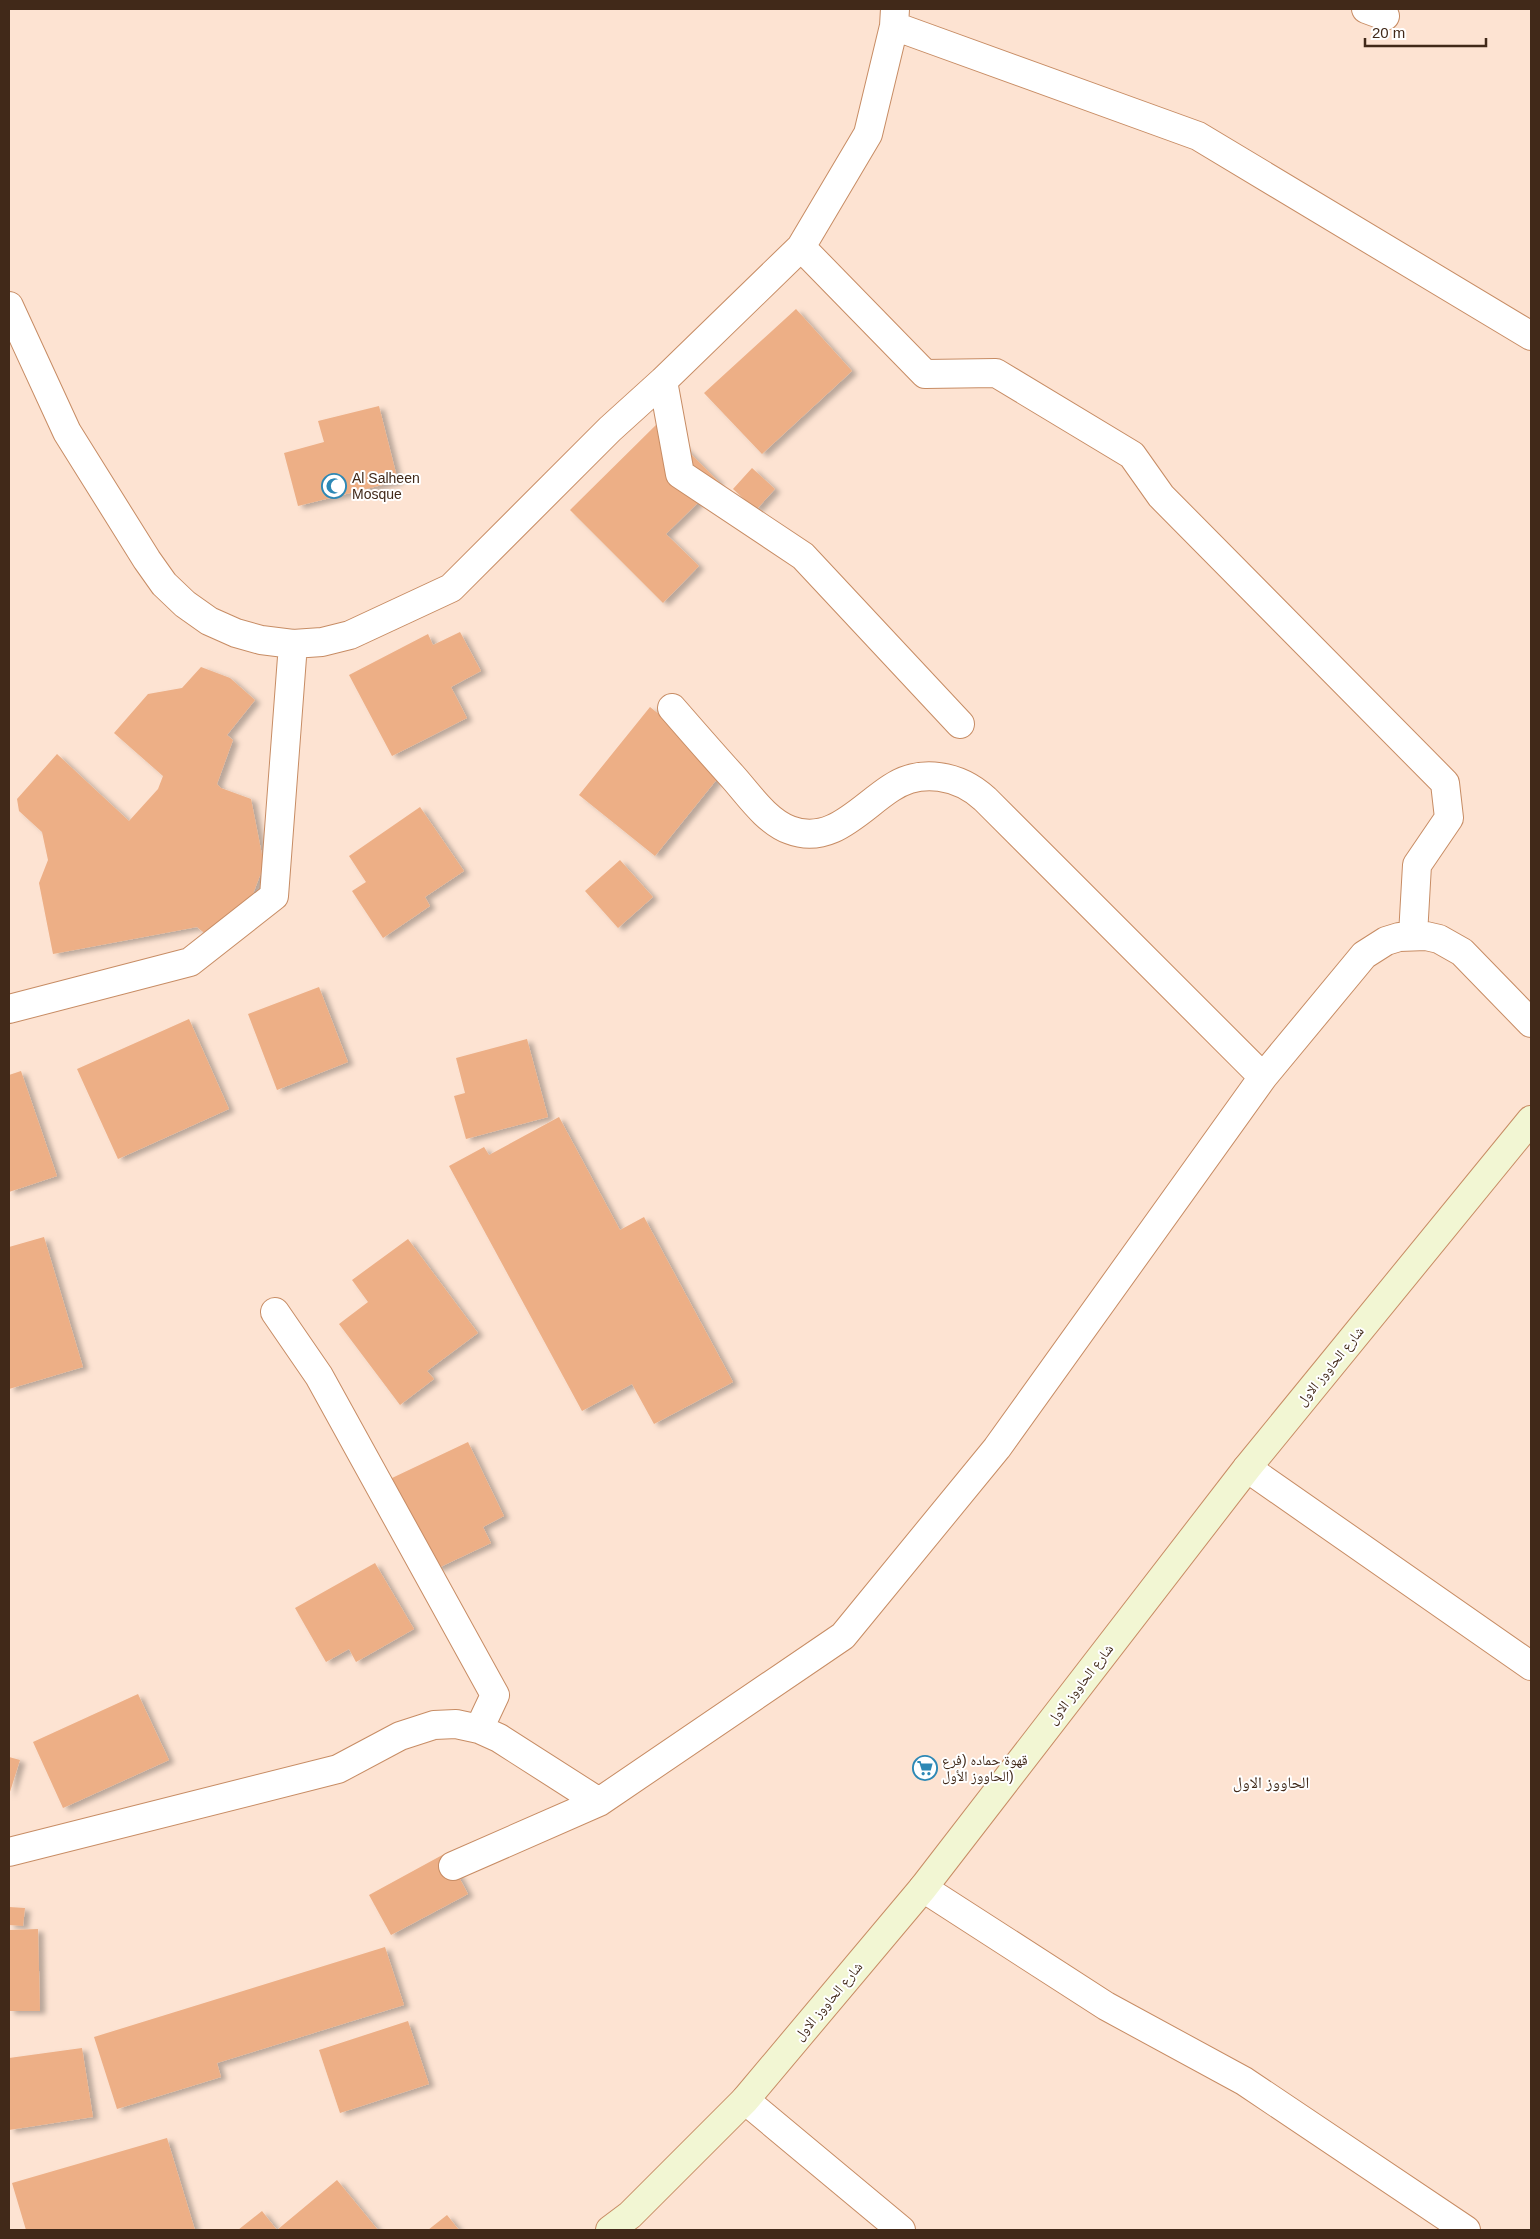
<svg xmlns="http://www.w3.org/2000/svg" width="1540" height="2239" viewBox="0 0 1540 2239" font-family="Helvetica,'Noto Naskh Arabic',sans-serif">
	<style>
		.building { fill: #edaf86; filter: url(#shadow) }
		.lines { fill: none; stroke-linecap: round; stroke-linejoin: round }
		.minor-casing { stroke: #c78c64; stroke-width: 30 }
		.secondary-casing { stroke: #c78c64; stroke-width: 30 }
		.minor { stroke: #fff; stroke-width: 28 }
		.secondary { stroke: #f2f6d3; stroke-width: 28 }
		.labels { text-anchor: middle; stroke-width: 4; stroke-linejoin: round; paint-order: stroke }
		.poi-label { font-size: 14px; fill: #412919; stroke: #fff; text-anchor: start }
		.street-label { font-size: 14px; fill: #412919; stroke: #fff }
		.quarter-label { font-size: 16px; fill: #412919; stroke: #fff }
	</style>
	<defs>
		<filter id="shadow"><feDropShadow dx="5.5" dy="3" stdDeviation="2.5" flood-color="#0004"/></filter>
	</defs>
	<rect width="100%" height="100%" fill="#fde3d2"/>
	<path class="building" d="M796,309L852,371L762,454L704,393Z
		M379,406L398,481L298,506L284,453L324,442L318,421Z
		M659,422L719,482L666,534L699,566L663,603L570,510Z
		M752,468L775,489L756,510L733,489Z
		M460,632L481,671L451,687L467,718L392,756L349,675L428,634L433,645Z
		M201,667L230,678L255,700L227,735L233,740L217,784L221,788L251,799L264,865L251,899L214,941L197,927L53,954L39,883L48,860L42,832L19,811L17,799L57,754L129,821L158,789L163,776L114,733L148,694L182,688Z
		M650,707L726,768L655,856L579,795Z
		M420,807L464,871L425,897L430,906L383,938L352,891L366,882L349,856Z
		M620,860L653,897L618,928L585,891Z
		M319,987L348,1062L277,1090L248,1014Z
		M189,1019L229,1109L118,1159L77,1069Z
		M527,1039L548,1117L466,1139L454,1096L465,1093L456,1058Z
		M21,1071L57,1176L9,1192V1075Z
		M559,1117L620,1230L644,1217L733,1382L654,1424L632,1384L582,1411L449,1166L484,1147L489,1155Z
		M44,1237L83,1367L9,1389V1247Z
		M408,1239L478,1333L427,1371L434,1379L400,1405L339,1324L368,1302L352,1280Z
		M468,1442L504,1516L483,1527L491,1543L436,1569L392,1478Z
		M375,1563L414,1629L356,1662L349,1649L326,1662L295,1608Z
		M138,1694L169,1760L63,1808L33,1742Z
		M9,1757L20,1760L9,1795Z
		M446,1853L468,1894L391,1935L369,1895Z
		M9,1907L25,1908L23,1926L9,1925Z
		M38,1929L40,2011H9V1930Z
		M385,1947L404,2005L217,2063L221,2077L117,2109L94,2037Z
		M408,2021L429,2084L340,2113L319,2050Z
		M82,2048L93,2117L9,2130V2058Z
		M167,2138L195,2230H26L12,2183Z
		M337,2180L378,2230H238L262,2211L277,2230Z
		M447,2215L459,2230H428Z"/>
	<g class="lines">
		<defs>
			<path id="minor" d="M1366,9L1385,16
				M894,26L1198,136L1531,336
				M801,247L925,374L996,373L1132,455L1161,496L1445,783L1449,818L1417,865L1413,935
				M9,306L67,432L147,560L164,584L185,604L209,621L236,633L261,640L293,644L322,642L350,635L451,588L610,429L663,381L801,247L868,134L894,26L895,9
				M663,381L680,474L803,556L960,724
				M672,708C692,731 712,754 732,776C749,795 766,821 790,830C831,846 860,808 891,788C921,768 959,775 985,799L1263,1077
				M9,1009L190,962L274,896L293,644
				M275,1312L319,1376L495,1695L479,1729
				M1247,1468L1531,1666
				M9,1852L338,1769L400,1736L434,1725L456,1724L479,1729L499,1738L599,1802
				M453,1866L599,1802L843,1636L997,1448L1263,1077L1364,955L1386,941L1399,937L1426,936L1439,939L1462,952L1531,1023
				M923,1888L1106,2006L1244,2081L1466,2230
				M745,2100L901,2230"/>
			<path id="secondary" d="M610,2230L630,2215L745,2100L923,1888L1247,1468L1531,1120"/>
		</defs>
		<use href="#minor" class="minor-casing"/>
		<use href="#secondary" class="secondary-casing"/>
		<use href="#minor" class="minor"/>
		<use href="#secondary" class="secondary"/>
	</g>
	<defs>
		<symbol id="mosque-ring" viewBox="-11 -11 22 22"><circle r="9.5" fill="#fff" stroke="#2d88b5" stroke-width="1.5"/><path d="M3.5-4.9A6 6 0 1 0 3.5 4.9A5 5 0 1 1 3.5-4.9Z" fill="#2d88b5"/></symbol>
		<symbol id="supermarket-ring" viewBox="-11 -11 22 22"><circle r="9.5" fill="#fff" stroke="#2d88b5" stroke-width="1.5"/><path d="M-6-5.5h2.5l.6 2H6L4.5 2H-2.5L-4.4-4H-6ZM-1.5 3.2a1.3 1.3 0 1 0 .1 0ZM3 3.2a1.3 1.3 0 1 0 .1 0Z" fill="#2d88b5"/></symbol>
	</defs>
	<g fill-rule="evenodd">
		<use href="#mosque-ring" x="320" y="472" width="28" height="28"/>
		<use href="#supermarket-ring" x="911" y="1754" width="28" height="28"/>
	</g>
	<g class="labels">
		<g class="poi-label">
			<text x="352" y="483">Al Salheen<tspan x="352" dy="16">Mosque</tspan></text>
			<text x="942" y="1765">قهوة حماده (فرع<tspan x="942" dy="16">الحاووز الأول)</tspan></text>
		</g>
		<g class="street-label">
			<text transform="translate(1330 1366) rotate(-51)" y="5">شارع الحاووز الاول</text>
			<text transform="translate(1080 1684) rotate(-52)" y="5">شارع الحاووز الاول</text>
			<text transform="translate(828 2001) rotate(-50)" y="5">شارع الحاووز الاول</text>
		</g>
		<g class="quarter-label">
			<text x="1271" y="1788">الحاووز الاول</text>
		</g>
	</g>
	<rect width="1540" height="2239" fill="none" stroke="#412919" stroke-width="20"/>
	<path d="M1365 38v8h121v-8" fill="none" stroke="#412919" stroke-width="2.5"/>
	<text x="1372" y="38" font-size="15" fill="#412919" stroke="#ffffff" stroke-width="4" paint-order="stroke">20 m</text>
</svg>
